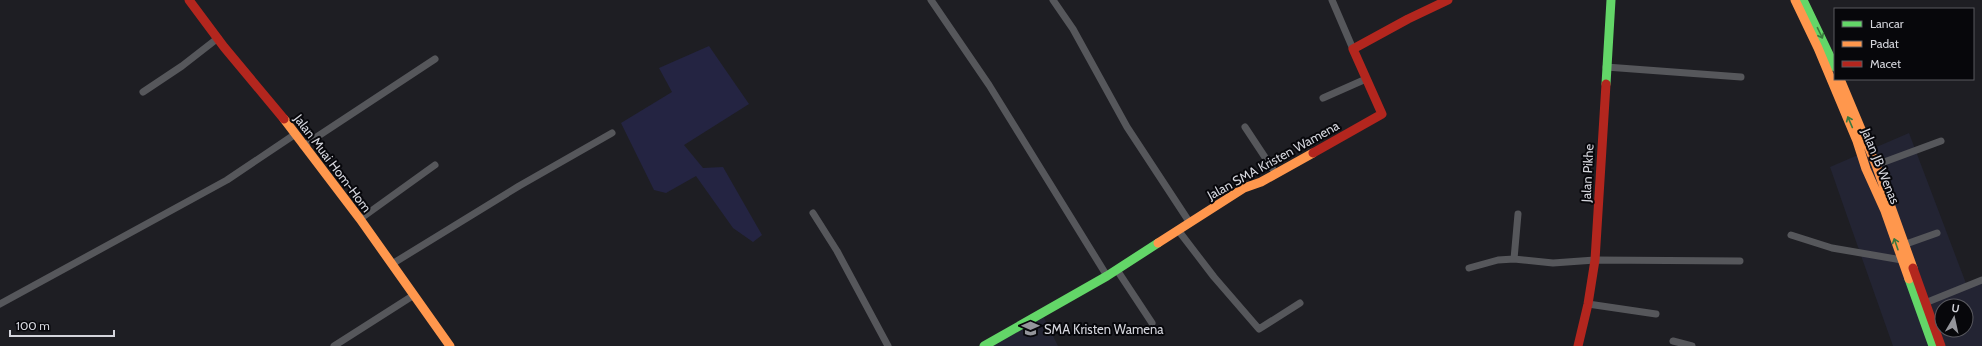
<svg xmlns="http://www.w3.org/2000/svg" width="1982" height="346" viewBox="0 0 1982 346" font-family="Cabin,sans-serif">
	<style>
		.built { fill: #232433; fill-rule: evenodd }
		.green { fill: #242442 }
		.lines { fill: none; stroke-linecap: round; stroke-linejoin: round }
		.street { stroke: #56575b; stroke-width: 7 }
		.fast { stroke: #63d668; stroke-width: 9 }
		.slow { stroke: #ff974d; stroke-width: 9 }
		.jam { stroke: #b3261e; stroke-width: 9 }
		.oneway { stroke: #3a793e }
		.labels { text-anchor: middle; stroke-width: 4; stroke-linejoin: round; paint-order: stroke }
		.street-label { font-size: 13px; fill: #d4d5dc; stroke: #07070b }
		.poi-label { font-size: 13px; fill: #d4d5dc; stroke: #07070b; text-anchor: start }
	</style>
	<rect width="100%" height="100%" fill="#1e1e23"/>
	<path class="built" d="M1909,133L1967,286L1982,281V346H1893L1846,213L1830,167ZM1942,306H1966V330H1942Z
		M1041,312L1058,346H983Z"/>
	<path class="green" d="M709,46L749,104L684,145L703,168L723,167L762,235L753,242L733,228L696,176L666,193L654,190L621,123L672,92L659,68Z"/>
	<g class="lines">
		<path class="street" d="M931,0L989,85L1107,276
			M1053,0L1073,29L1127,127L1190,223
			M1332,0L1353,49
			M1606,67L1741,77
			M143,92L182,66L218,38
			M1323,98L1366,79
			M1245,127L1276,174
			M303,146L435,59
			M1876,165L1941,141
			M813,213L837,251L888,346
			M360,219L435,165
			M1178,230L1214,277L1259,329L1300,303
			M1791,235L1832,248L1902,260
			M1906,244L1937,233
			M1514,259L1518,214
			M392,264L519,186L612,133
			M1469,268L1498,260L1514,259L1553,263L1595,260L1740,261
			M1117,270L1152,323
			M1925,303L1982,280
			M0,304L227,180L294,135
			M1588,304L1656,314
			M1673,341L1692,346
			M334,346L414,295"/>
		<path class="fast" d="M1803,0L1835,67
			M1606,84L1611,0
			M1909,279L1933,346
			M984,346L1107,276L1158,243"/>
		<path class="slow" d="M1795,0L1818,48L1857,141L1866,169L1885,211L1909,279
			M1840,79L1876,165L1913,268
			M284,119L360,219L450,346
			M1158,243L1244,188L1261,182L1313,153"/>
		<path class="jam" d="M189,0L224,47L284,119
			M1313,153L1382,114L1353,49L1408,19L1448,0
			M1913,268L1941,346
			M1578,346L1588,304L1595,260L1606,84"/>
	</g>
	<defs><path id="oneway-shaft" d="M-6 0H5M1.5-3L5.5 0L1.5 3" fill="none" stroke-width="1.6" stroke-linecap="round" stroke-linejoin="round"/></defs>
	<g class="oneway">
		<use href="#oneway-shaft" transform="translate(1820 33) rotate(64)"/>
		<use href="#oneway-shaft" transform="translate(1850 122) rotate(-113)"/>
		<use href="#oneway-shaft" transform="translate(1896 244) rotate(-109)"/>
	</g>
	<defs>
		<symbol id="school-bare" viewBox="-9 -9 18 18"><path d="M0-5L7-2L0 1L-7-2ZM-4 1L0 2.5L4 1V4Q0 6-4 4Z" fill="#94959b" stroke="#07070b" stroke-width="2.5" paint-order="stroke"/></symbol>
	</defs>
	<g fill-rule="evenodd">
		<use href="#school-bare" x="1018" y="316" width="25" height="25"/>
	</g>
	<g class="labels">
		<g class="street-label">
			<text transform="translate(1273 160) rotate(-29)" y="5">Jalan SMA Kristen Wamena</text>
			<text transform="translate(333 163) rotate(53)" y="5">Jalan Muai Hom-Hom</text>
			<text transform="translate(1881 166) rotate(68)" y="5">Jalan JB Wenas</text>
			<text transform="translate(1587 173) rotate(-87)" y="5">Jalan Pikhe</text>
		</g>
		<g class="poi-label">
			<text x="1044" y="334">SMA Kristen Wamena</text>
		</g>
	</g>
	<rect x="1834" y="8" width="140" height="72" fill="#07070b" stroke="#59595f"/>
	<rect x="1842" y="21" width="20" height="6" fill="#63d668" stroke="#59595f"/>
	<text x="1870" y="28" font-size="12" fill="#d4d5dc">Lancar</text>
	<rect x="1842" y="41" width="20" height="6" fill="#ff974d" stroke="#59595f"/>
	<text x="1870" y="48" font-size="12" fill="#d4d5dc">Padat</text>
	<rect x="1842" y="61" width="20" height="6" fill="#b3261e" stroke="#59595f"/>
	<text x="1870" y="68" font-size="12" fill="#d4d5dc">Macet</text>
	<g transform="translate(1954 318) rotate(9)"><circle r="19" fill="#07070b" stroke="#59595f"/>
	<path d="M0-3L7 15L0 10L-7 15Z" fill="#94959b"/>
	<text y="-6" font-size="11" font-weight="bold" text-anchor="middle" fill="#d4d5dc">U</text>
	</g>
	<path d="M10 330v6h104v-6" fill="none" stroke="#d4d5dc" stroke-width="2"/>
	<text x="16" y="330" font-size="12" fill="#d4d5dc" stroke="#07070b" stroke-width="3" paint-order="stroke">100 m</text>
</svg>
